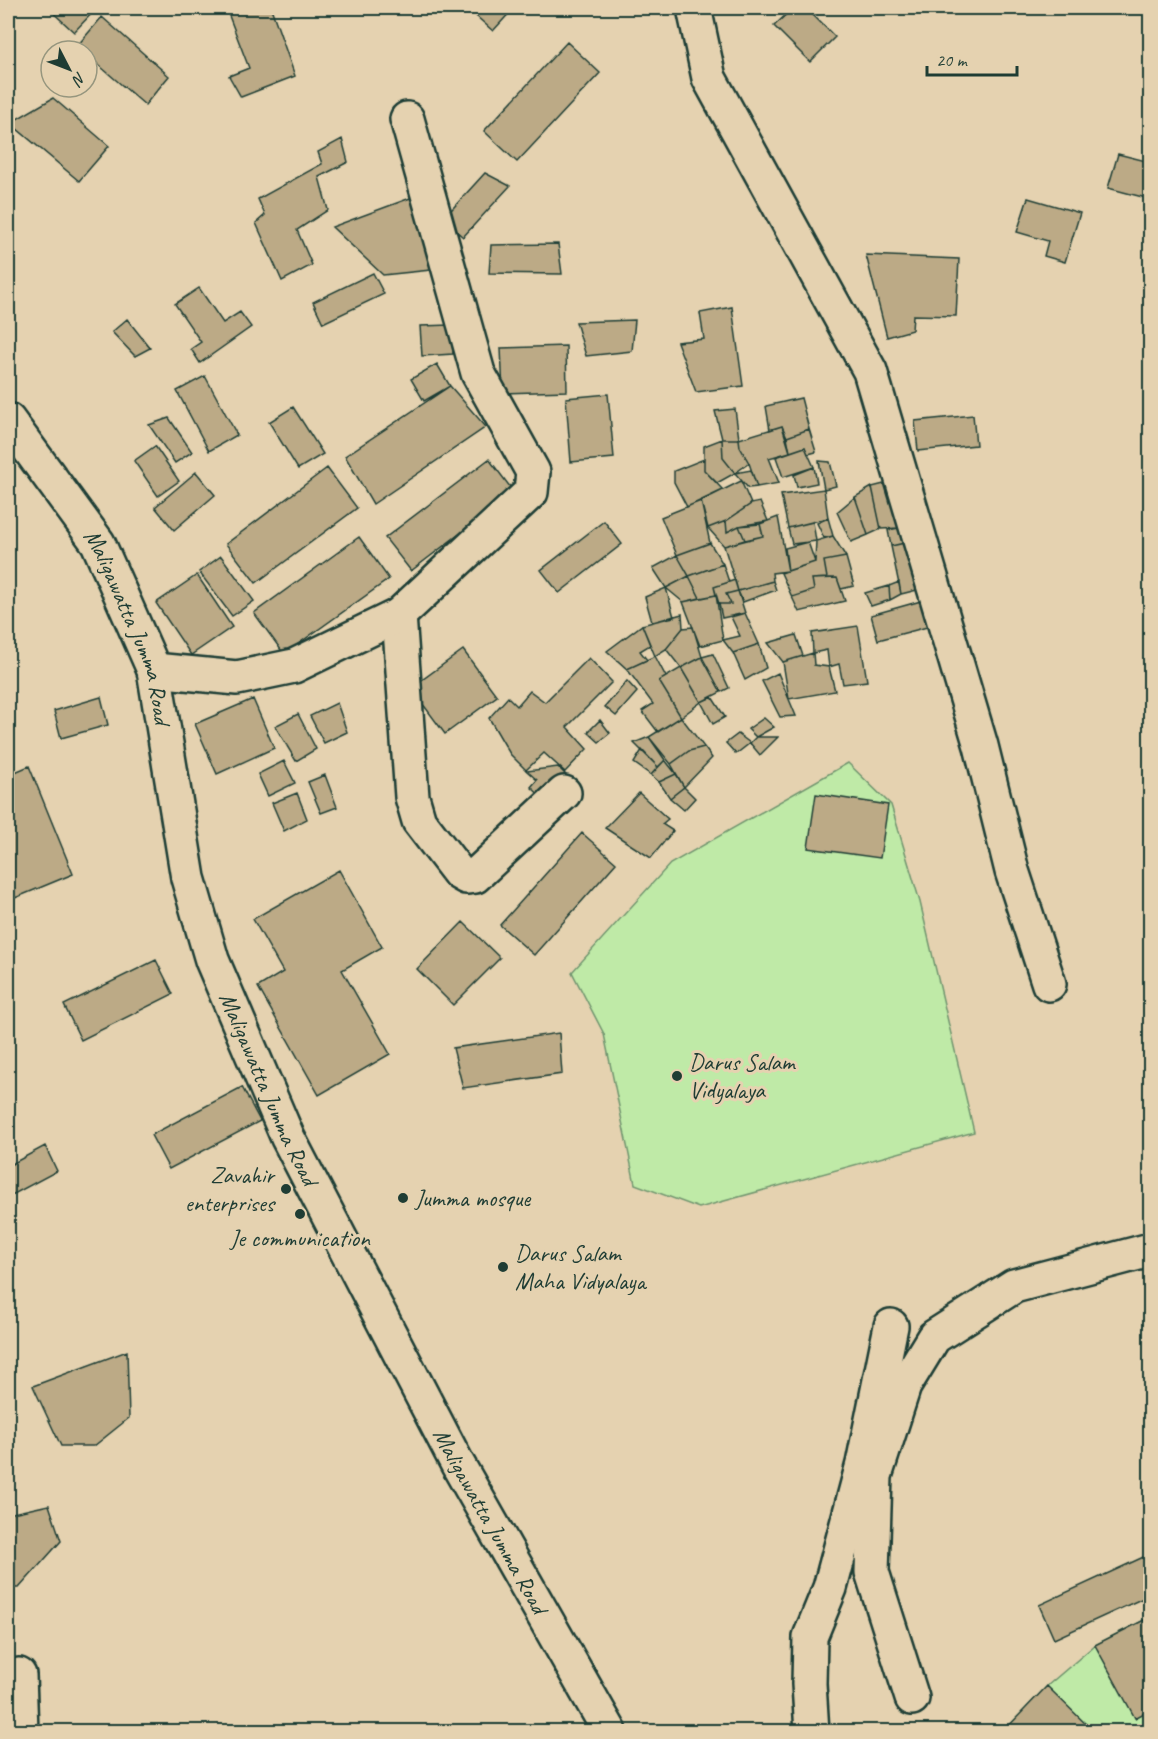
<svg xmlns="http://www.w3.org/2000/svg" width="1158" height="1739" viewBox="0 0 1158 1739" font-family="Caveat,sans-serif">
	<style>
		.green { fill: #bfeaa7; stroke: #6f946e; stroke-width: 1.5 }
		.building { fill: #bcaa86; stroke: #1f3d34; stroke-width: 1.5 }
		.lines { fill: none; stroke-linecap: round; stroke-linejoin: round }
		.minor-casing { stroke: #1f3d34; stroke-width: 38 }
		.minor { stroke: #e5d2b0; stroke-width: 33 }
		.poi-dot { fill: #1f3d34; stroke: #e5d2b0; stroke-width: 2 }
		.labels { text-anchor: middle; stroke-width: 6; stroke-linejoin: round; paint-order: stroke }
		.street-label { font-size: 24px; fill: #1f3d34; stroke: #e5d2b0 }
		.poi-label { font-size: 24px; fill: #1f3d34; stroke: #e5d2b0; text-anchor: start }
	</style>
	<rect width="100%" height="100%" fill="#e5d2b0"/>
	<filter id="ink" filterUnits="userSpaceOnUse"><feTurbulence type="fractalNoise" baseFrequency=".0167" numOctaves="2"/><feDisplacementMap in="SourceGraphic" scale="12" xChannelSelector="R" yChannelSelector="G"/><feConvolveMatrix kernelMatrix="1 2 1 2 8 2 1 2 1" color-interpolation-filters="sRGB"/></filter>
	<g filter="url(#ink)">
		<path class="green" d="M848,763L891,805L920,902L974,1132L699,1208L635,1184L604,1034L572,972L670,864Z
			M1150,1617V1731L1003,1732L1047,1686L1095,1645Z"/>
		<path class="building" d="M48,8H97L74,32Z
			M226,8H271L295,76L241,97L229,76L249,68Z
			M467,8H514L493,31Z
			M793,8H806L835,37L810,62L774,26Z
			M102,17L169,76L145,105L87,55V51H82L77,46Z
			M567,42L600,73L517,162L484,131Z
			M53,98L109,146L79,181L10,123Z
			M342,139L348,162L319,177L328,210L297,230L312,265L282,281L256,223L265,215L258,199L322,164L318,152Z
			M1118,154L1150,162V199L1108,188Z
			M485,173L510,186L463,237L443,219Z
			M413,197L440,269L383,275L332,227Z
			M1028,198L1080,213L1065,262L1044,256L1048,241L1017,232Z
			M558,244L562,274L489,273L491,245Z
			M866,255L959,259L956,316L913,315L912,330L887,337Z
			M373,273L384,294L323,323L313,302Z
			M199,288L223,323L240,312L251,327L200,363L191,349L201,342L175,304Z
			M732,307L743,386L696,392L677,342L704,339L700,313Z
			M127,319L150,348L135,356L112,332Z
			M635,320L632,351L586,356L576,322Z
			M451,325L453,354L422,356L420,326Z
			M566,346L567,391L503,393L501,348Z
			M437,364L450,386L424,401L411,379Z
			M205,376L237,435L209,451L177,391Z
			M450,386L486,427L373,504L345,456Z
			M608,394L614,458L571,462L566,398Z
			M801,398L809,429L787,437L782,426L770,430L766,406Z
			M293,407L323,454L298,469L269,422Z
			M735,409L739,439H722L715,411Z
			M973,415L976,445L918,451L915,421Z
			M169,418L192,452L175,463L149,425Z
			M782,426L790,452L769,458L779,483L757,487L749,463L740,447L739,439Z
			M809,429L816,452L808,454L805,447L790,452L787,437Z
			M722,439H739L740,447L749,463L735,473L723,458Z
			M722,439L723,458L735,473L717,483L704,470V446Z
			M155,446L179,481L158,496L134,461Z
			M805,447L814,467L783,477L776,457Z
			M489,459L514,492L411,571L385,538Z
			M704,459V470L723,490L687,507L674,482V471Z
			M819,461L830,462L836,486L824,489Z
			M814,467L817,483L797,487L794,475Z
			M327,468L357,508L256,583L226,544Z
			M751,470L757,487L748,488L735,473Z
			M196,472L215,495L174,530L155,507Z
			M741,481L751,504L726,521L708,528L701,501Z
			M892,482L899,528L881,529L872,487Z
			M872,487L881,529L868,535L855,497Z
			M824,489L828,518L788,528L781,495Z
			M855,497L868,535L851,542L837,512Z
			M701,501L710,543L677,555L661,517Z
			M760,502L768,521L739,526L727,532L726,521L751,504Z
			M778,517L788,571L772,573L773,581L738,591L724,546L763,536L760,524Z
			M828,518L833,536L824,538L817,523Z
			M604,521L622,544L559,593L541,570Z
			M726,521L727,532L739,526L745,540L724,546L708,528Z
			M813,522L816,541L792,544L788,528Z
			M760,524L763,536L745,540L739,526Z
			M899,528L905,543L891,546L888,530Z
			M833,536L846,557L824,561L827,578L812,579L814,590L792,597L781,573L815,562L816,541Z
			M359,537L389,579L284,654L254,613Z
			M913,541L921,589L901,594L891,546Z
			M808,542L815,562L788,571L785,548Z
			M710,543L723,564L689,576L677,555Z
			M677,555L689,576L666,588L653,568Z
			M221,556L254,601L232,616L199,572Z
			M846,557L854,586L841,589L837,578H827L824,561Z
			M723,564L729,582L714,587L716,595L700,598L689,576Z
			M197,575L232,627L191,655L156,603Z
			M689,576L700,598L683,602L666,588Z
			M837,578L845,601L799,612L792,597L814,590L812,579Z
			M735,580L738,591L726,594L731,604H719L714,587Z
			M773,581L776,590L743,602L738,591Z
			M899,582L901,594L890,600L889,586Z
			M889,586L890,600L871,606L865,593Z
			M666,588L674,617L652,622L645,597Z
			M738,591L745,613L722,618L719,604H731L726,594Z
			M716,595L723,640L700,646L683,602Z
			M921,601L931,626L878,640L871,615Z
			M745,613L759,644L733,653L723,640L740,636L731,617Z
			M682,614L683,628L666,649L655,656L642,625Z
			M642,625L650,645L640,651L647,660L627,669L607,651Z
			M858,626L867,681L843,684L839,664L829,667L827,650L813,653L812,633Z
			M693,627L702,657L681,668L666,649L683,628Z
			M796,635L803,656L783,662L768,643Z
			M759,644L766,668L745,680L733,653Z
			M463,650L497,696L445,734L411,688Z
			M813,653L814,665L829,667L835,691L789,699L783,662Z
			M713,654L729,688L721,692L702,657Z
			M655,656L666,677L659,681L681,717L658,732L642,711L653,704L627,669Z
			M702,657L721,692L701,702L681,668Z
			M589,658L612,682L567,727L587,749L565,772L544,753L526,770L510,754L489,718L508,697L517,706L530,691L545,702Z
			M681,668L701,702L681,717L659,681Z
			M778,673L796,716L780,717L762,681Z
			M627,681L637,692L616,716L605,707Z
			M101,697L108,725L61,738L54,711Z
			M712,697L725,717L713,724L701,702Z
			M253,699L274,748L217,774L195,724Z
			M337,703L347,732L324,743L310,716Z
			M298,714L316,749L296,761L275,726Z
			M681,717L704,747L689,751L671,764L649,737Z
			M764,718L774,727L756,737L748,729Z
			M600,720L610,733L599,742L588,732Z
			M738,734L750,743L736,754L726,743Z
			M649,737L665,760L658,767L634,743Z
			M756,737H778L760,755L750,743Z
			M704,747L712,758L684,787L671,764L689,751Z
			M642,750L658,767L651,775L634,763Z
			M665,760L676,774L659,782L651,775Z
			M284,761L295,783L268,796L258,774Z
			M29,766L73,874L15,898L8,879V775Z
			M558,767L569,778L546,801L531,787L537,780L527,771Z
			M676,774L684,787L670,798L659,782Z
			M325,775L337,807L321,813L308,782Z
			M684,787L695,798L684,810L670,798Z
			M297,793L307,819L284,831L272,803Z
			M639,793L668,819L662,824L673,831L651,858L605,828Z
			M816,794L888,805L880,858L808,848Z
			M582,833L616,863L534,955L500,925Z
			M339,870L382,947L342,970L390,1054L319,1095L258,987L283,972L253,919Z
			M463,922L500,958L453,1005L417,969Z
			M156,960L173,994L81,1040L64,1005Z
			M559,1033L562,1074L463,1088L453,1048Z
			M242,1087L260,1121L169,1169L151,1135Z
			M45,1146L57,1171L12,1195L8,1187V1166Z
			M127,1351L129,1418L94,1446H61L33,1386Z
			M49,1505L61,1541L19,1588H8V1514Z
			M1150,1554V1595L1054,1639L1039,1605Z
			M1150,1617V1710L1135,1718L1095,1645Z
			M1047,1686L1094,1732H1003Z"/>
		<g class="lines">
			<defs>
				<g id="minor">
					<path d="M694,8L709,78L870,371L981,746L1012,871L1049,984"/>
					<path id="s1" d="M8,420L98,543L154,670L188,878L212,960L288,1138L457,1463L610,1732"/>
					<path d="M399,615L412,797L419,821L459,873L466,877L475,876L564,793"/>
					<path d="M154,670L237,678L294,666L399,615L531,492L533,472L478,373L407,119"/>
					<path d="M19,1675L21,1732"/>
					<path d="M912,1698L872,1572L875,1476L904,1386L934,1337L1014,1286L1150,1250"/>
					<path d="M812,1732L809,1684L810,1637L830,1588L863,1464L891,1326"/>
				</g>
			</defs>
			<use href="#minor" class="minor-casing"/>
			<use href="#minor" class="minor"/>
		</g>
	</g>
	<g class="poi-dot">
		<circle cx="677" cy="1076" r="6"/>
		<circle cx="286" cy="1189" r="6"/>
		<circle cx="403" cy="1198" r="6"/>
		<circle cx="300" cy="1214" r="6"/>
		<circle cx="503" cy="1267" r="6"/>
	</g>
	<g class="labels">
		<g class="street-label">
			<text dy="8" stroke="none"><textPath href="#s1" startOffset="242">Maligawatta Jumma Road</textPath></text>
			<text dy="8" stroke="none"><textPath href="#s1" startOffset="728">Maligawatta Jumma Road</textPath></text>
			<text dy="8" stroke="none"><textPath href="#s1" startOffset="1214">Maligawatta Jumma Road</textPath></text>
		</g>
		<g class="poi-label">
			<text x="689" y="1070">Darus Salam<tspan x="689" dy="28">Vidyalaya</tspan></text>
			<text x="274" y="1183" text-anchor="end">Zavahir<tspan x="274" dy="28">enterprises</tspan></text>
			<text x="415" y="1206">Jumma mosque</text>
			<text x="300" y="1246" text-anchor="middle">Je communication</text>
			<text x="515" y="1261">Darus Salam<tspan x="515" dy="28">Maha Vidyalaya</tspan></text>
		</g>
	</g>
	<rect width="1158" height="1739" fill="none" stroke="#e5d2b0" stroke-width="30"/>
	<rect x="15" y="15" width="1128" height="1709" fill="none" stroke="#1f3d34" stroke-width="2" filter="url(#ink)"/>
	<g transform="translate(69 69) rotate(132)"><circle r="28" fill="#e5d2b0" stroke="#96967e" stroke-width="1.5"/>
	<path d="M0-4.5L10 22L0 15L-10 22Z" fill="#1f3d34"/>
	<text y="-9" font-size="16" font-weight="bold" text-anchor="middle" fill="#1f3d34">N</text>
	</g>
	<path d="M927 66v9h90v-9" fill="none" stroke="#1f3d34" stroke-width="3"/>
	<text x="936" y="66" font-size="18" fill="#1f3d34" stroke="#e5d2b0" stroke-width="4.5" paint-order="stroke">20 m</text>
</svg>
